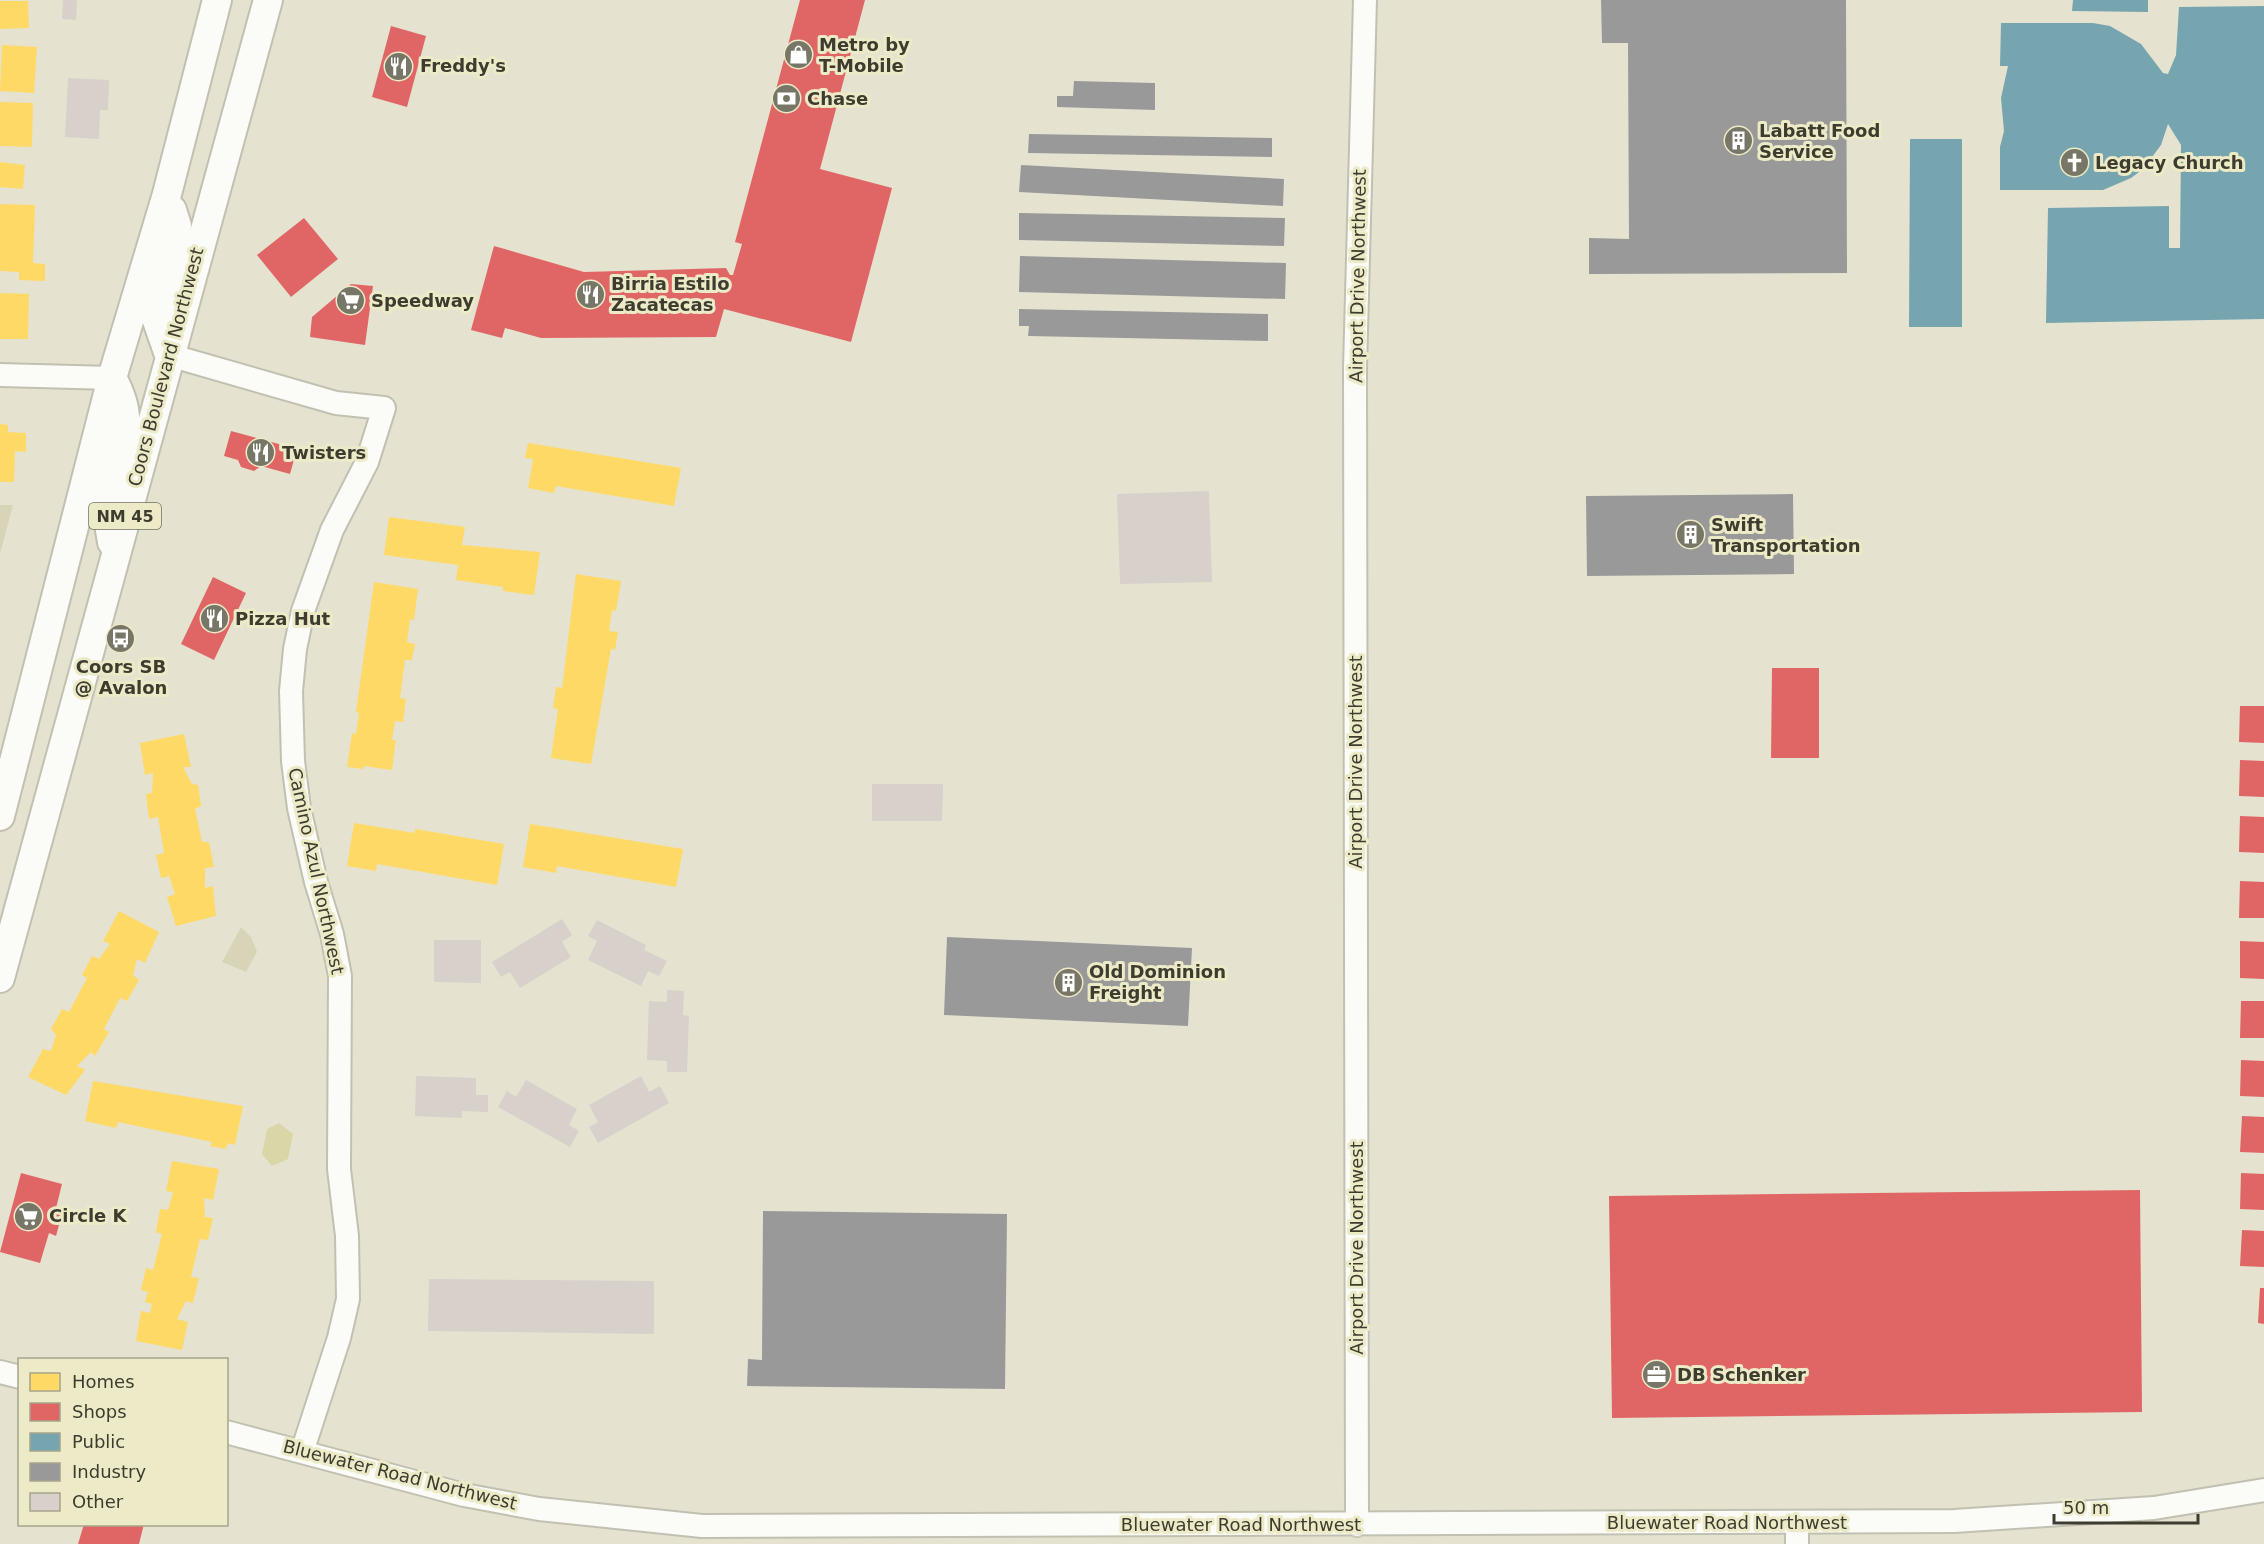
<svg xmlns="http://www.w3.org/2000/svg" width="2264" height="1544" viewBox="0 0 2264 1544" font-family="'DejaVu Sans',sans-serif">
	<style>
		.green { fill: #d7d4b8 }
		.water { fill: #dbd6a7 }
		.homes { fill: #ffd966 }
		.shops { fill: #e06666 }
		.public { fill: #76a5af }
		.industry { fill: #999 }
		.building { fill: #d7d0cb }
		.lines { fill: none; stroke-linecap: round; stroke-linejoin: round }
		.minor-casing { stroke: #c1c0b1; stroke-width: 26 }
		.major-casing { stroke: #c1c0b1; stroke-width: 32 }
		.minor { stroke: #fbfbf8; stroke-width: 22 }
		.major { stroke: #fbfbf8; stroke-width: 28 }
		.labels { text-anchor: middle; stroke-width: 6; stroke-linejoin: round; paint-order: stroke }
		.shield { fill: #edeac8; stroke: #72705d; stroke-width: 1.5 }
		.shield-label { font-size: 16px; font-weight: bold; fill: #3d3c2f }
		.poi-label { font-size: 18px; font-weight: bold; fill: #3d3c2f; stroke: #edeac8; text-anchor: start }
		.street-label { font-size: 18px; fill: #3d3c2f; stroke: #edeac8 }
	</style>
	<rect width="100%" height="100%" fill="#e5e3d0"/>
	<path class="green" d="M0,505H13L0,554Z
		M241,927L251,937L257,952L246,972L222,962Z"/>
	<path class="water" d="M279,1123L293,1134L288,1159L272,1166L262,1154L267,1129Z"/>
	<path class="homes" d="M0,1H28L29,28L0,29Z
		M2,45L37,47L34,93L0,91Z
		M0,102L33,103L32,147L0,146Z
		M0,162L25,165L23,189L0,187Z
		M0,204L35,205L33,263L45,264V281L19,280V272L0,271Z
		M0,293L29,294L28,339H0Z
		M0,424L8,425V432L26,433V452L15,451L14,482H0Z
		M528,443L681,468L674,506L556,486L554,493L528,488L533,459L525,458Z
		M389,517L465,527L462,545L540,552L534,595L503,591V587L456,580L458,565L384,555Z
		M576,574L621,581L616,611L612,610L609,631L618,632L615,650L611,649L591,764L551,758L558,709L553,708L556,687L562,688Z
		M374,582L418,589L414,620L410,619L407,642L415,644L412,660H405L400,698L406,699L403,722L395,721L392,740H396L392,770L364,766L363,769L347,767L352,733L356,734L359,713L356,712Z
		M184,734L191,767H183L192,784L198,785L201,806L195,809L202,842H209L214,867L205,868V888L213,886L216,916L176,926L167,897L175,894L169,876L161,878L156,855L164,853L158,817L149,819L146,794L152,793L153,773L145,775L140,743Z
		M354,823L415,833V829L504,844L497,885L377,864L376,871L347,866Z
		M530,824L683,849L676,887L557,866L556,873L523,867Z
		M119,911L159,932L145,963L137,959L133,975L139,980L127,1001L120,998L104,1029L109,1032L95,1056L91,1052L77,1066L85,1070L66,1095L28,1077L43,1049L51,1051L56,1035L51,1029L62,1009L69,1012L87,978L82,975L92,956L99,959L110,944L103,941Z
		M93,1081L243,1106L235,1145L228,1143L226,1149L210,1146L212,1142L118,1122L116,1128L85,1121Z
		M172,1161L219,1169L213,1200L204,1198L205,1217L213,1218L208,1240L200,1239L191,1277L199,1278L193,1303L186,1301L177,1319L188,1322L182,1350L136,1341L141,1311L150,1313L152,1304L145,1302L148,1292L141,1290L146,1268L153,1270L162,1234L156,1232L160,1209L168,1210L173,1192L166,1191Z"/>
	<path class="shops" d="M800,0H865L820,169L892,188L851,342L724,309L716,337L541,338L505,328L502,338L471,330L494,246L584,272L726,268L730,275H733L742,244L735,242Z
		M391,26L426,36L407,107L372,97Z
		M304,218L338,259L291,297L257,255Z
		M351,284L373,286L365,345L310,337L312,317Z
		M231,431L297,449L290,474L261,466L254,471L241,467L238,460L224,456Z
		M213,577L246,593L214,660L181,644Z
		M1772,668H1819V758H1771Z
		M2240,706H2264V743L2239,742Z
		M2240,760L2264,761V797L2239,796Z
		M2240,816L2264,817V853L2239,852Z
		M2240,881L2264,882V918H2239Z
		M2240,941L2264,942V979L2240,978Z
		M2241,1001H2264V1038H2240Z
		M2241,1060L2264,1061V1097L2240,1096Z
		M2242,1116L2264,1117V1153L2240,1152Z
		M21,1173L62,1184L55,1212L62,1214L56,1236L49,1233L40,1263L0,1252Z
		M2241,1173L2264,1174V1210L2240,1209Z
		M2140,1190L2142,1412L1612,1418L1609,1196Z
		M2242,1230L2264,1231V1267L2240,1266Z
		M2260,1288H2264V1324L2258,1323Z
		M84,1524H144L139,1544H78Z"/>
	<path class="public" d="M2073,0H2148V12L2072,11Z
		M2264,6V319L2046,323L2048,208L2169,206V248H2180L2181,145L2168,124L2161,145L2143,169L2131,178L2103,190H2000V147L2004,131L2001,98L2008,66H2000L2001,23H2093L2110,26L2141,44L2163,73L2168,74L2176,55L2179,7Z
		M1910,139H1962V327H1909Z"/>
	<path class="industry" d="M1601,0H1846L1847,273L1589,274V238L1629,239L1628,43H1602Z
		M1074,81L1155,83V110L1057,107V96H1073Z
		M1029,134L1272,138V157L1028,153Z
		M1021,165L1284,179L1283,206L1019,192Z
		M1019,213L1285,218L1284,246L1019,240Z
		M1020,256L1286,263L1285,299L1019,292Z
		M1019,309L1268,314V341L1028,336L1029,326H1019Z
		M1793,494L1794,574L1587,576L1586,496Z
		M947,937L1192,948L1188,1026L944,1015Z
		M763,1211L1007,1214L1005,1389L747,1386L748,1359L762,1360Z"/>
	<path class="building" d="M63,0H77L76,20L62,19Z
		M68,78L109,80L108,110H100L99,139L65,137Z
		M1209,491L1212,582L1120,584L1117,494Z
		M872,784H943L942,821H872Z
		M562,919L572,935L562,942L571,957L520,988L510,972L501,977L492,962Z
		M597,920L646,945L644,950L667,961L659,976L648,971L641,986L588,960L597,941L588,936Z
		M434,940H481V983L434,982Z
		M667,990L684,991L683,1015L689,1016L687,1072H667V1061L647,1060L649,1001L667,1002Z
		M416,1076L476,1078V1095H488V1112L462,1111V1118L415,1116Z
		M641,1076L649,1092L660,1086L669,1103L598,1143L589,1127L598,1122L589,1105Z
		M526,1080L577,1109L569,1125L579,1131L570,1147L498,1107L507,1091L516,1097Z
		M429,1279L654,1281V1334L428,1331Z"/>
	<g class="lines">
		<defs>
			<path id="minor" d="M169,355L336,403L384,408L367,462L332,530L303,611L295,649L291,691L293,761L299,808L316,882L332,934L340,976L339,1169L347,1236L348,1299L339,1338L302,1452
				M0,375L112,378
				M0,1372L20,1377
				M226,1432L464,1495L539,1509L702,1526L1954,1521L2154,1508L2264,1490
				M1357,1525L1355,368L1365,0
				M1797,1544V1523"/>
			<path id="major" d="M169,355L155,315L177,226L172,210
				M112,542C110,529 106,513 108,500C114,450 141,429 112,378
				M0,816L112,378L167,194L217,0
				M0,978L268,0"/>
		</defs>
		<use href="#minor" class="minor-casing"/>
		<use href="#major" class="major-casing"/>
		<use href="#minor" class="minor"/>
		<use href="#major" class="major"/>
	</g>
	<defs>
		<symbol id="shop-disc" viewBox="-11 -11 22 22"><circle r="9.5" fill="#787667" stroke="#edeac8"/><path d="M-5-2.5h2.3a2.7 3.5 0 0 1 5.4 0H5L5.5 6h-11ZM-1.5-2.5h3a1.5 2.3 0 0 0-3 0Z" fill="#fff"/></symbol>
		<symbol id="restaurant-disc" viewBox="-11 -11 22 22"><circle r="9.5" fill="#787667" stroke="#edeac8"/><path d="M-5-6h1v4h1v-4h1v4h1v-4h1v5L-1.5 .5V6h-2V.5L-5-1ZM5-6V6H3V1.5H1.5Q1.5-4 5-6Z" fill="#fff"/></symbol>
		<symbol id="bank-disc" viewBox="-11 -11 22 22"><circle r="9.5" fill="#787667" stroke="#edeac8"/><path d="M-6-4H6V4H-6ZM0-2.3a2.3 2.3 0 1 0 0 4.6a2.3 2.3 0 1 0 0-4.6Z" fill="#fff"/></symbol>
		<symbol id="building-disc" viewBox="-11 -11 22 22"><circle r="9.5" fill="#787667" stroke="#edeac8"/><path d="M-4-6H4V6H1V3H-1V6H-4ZM-2.5-4.3h1.7v1.8h-1.7ZM.8-4.3h1.7v1.8H.8ZM-2.5-1h1.7V.8h-1.7ZM.8-1h1.7V.8H.8Z" fill="#fff"/></symbol>
		<symbol id="church-disc" viewBox="-11 -11 22 22"><circle r="9.5" fill="#787667" stroke="#edeac8"/><path d="M-1.2-6h2.4v3.5h3.3v2.4h-3.3V6h-2.4V-.1h-3.3v-2.4h3.3Z" fill="#fff"/></symbol>
		<symbol id="supermarket-disc" viewBox="-11 -11 22 22"><circle r="9.5" fill="#787667" stroke="#edeac8"/><path d="M-6-5.5h2.5l.6 2H6L4.5 2H-2.5L-4.4-4H-6ZM-1.5 3.2a1.3 1.3 0 1 0 .1 0ZM3 3.2a1.3 1.3 0 1 0 .1 0Z" fill="#fff"/></symbol>
		<symbol id="bus-disc" viewBox="-11 -11 22 22"><circle r="9.5" fill="#787667" stroke="#edeac8"/><path d="M-5-6H5V4H4V6H2V4H-2V6H-4V4H-5ZM-3.5-4V0h7V-4ZM-3.5 1.2v1.5H-2V1.2ZM2 1.2v1.5H3.5V1.2Z" fill="#fff"/></symbol>
		<symbol id="office-disc" viewBox="-11 -11 22 22"><circle r="9.5" fill="#787667" stroke="#edeac8"/><path d="M-6-3h4V-5.5h4V-3h4V5H-6ZM-1-4.5V-3h2v-1.5ZM-6 0V1H6V0Z" fill="#fff"/></symbol>
	</defs>
	<g fill-rule="evenodd">
		<use href="#shop-disc" x="782" y="38" width="33" height="33"/>
		<use href="#restaurant-disc" x="382" y="50" width="33" height="33"/>
		<use href="#bank-disc" x="770" y="82" width="33" height="33"/>
		<use href="#building-disc" x="1722" y="124" width="33" height="33"/>
		<use href="#church-disc" x="2058" y="146" width="33" height="33"/>
		<use href="#restaurant-disc" x="574" y="278" width="33" height="33"/>
		<use href="#supermarket-disc" x="334" y="284" width="33" height="33"/>
		<use href="#restaurant-disc" x="244" y="436" width="33" height="33"/>
		<use href="#building-disc" x="1674" y="518" width="33" height="33"/>
		<use href="#restaurant-disc" x="198" y="602" width="33" height="33"/>
		<use href="#bus-disc" x="104" y="622" width="33" height="33"/>
		<use href="#building-disc" x="1052" y="966" width="33" height="33"/>
		<use href="#supermarket-disc" x="12" y="1200" width="33" height="33"/>
		<use href="#office-disc" x="1640" y="1358" width="33" height="33"/>
	</g>
	<g class="labels">
		<rect class="shield" x="89" y="503" width="72" height="26" rx="4.5"/>
		<g class="shield-label">
			<text x="125" y="522">NM 45</text>
		</g>
		<g class="poi-label">
			<text x="819" y="51">Metro by<tspan x="819" dy="21">T-Mobile</tspan></text>
			<text x="420" y="72">Freddy's</text>
			<text x="807" y="105">Chase</text>
			<text x="1759" y="137">Labatt Food<tspan x="1759" dy="21">Service</tspan></text>
			<text x="2095" y="169">Legacy Church</text>
			<text x="611" y="290">Birria Estilo<tspan x="611" dy="21">Zacatecas</tspan></text>
			<text x="371" y="307">Speedway</text>
			<text x="282" y="459">Twisters</text>
			<text x="1711" y="531">Swift<tspan x="1711" dy="21">Transportation</tspan></text>
			<text x="235" y="625">Pizza Hut</text>
			<text x="121" y="673" text-anchor="middle">Coors SB<tspan x="121" dy="21">@ Avalon</tspan></text>
			<text x="1089" y="978">Old Dominion<tspan x="1089" dy="21">Freight</tspan></text>
			<text x="49" y="1222">Circle K</text>
			<text x="1677" y="1381">DB Schenker</text>
		</g>
		<g class="street-label">
			<text transform="translate(1358 276) rotate(-89)" y="6">Airport Drive Northwest</text>
			<text transform="translate(166 367) rotate(-75)" y="6">Coors Boulevard Northwest</text>
			<text transform="translate(1356 762) rotate(-90)" y="6">Airport Drive Northwest</text>
			<text transform="translate(316 871) rotate(78)" y="6">Camino Azul Northwest</text>
			<text transform="translate(1357 1248) rotate(-90)" y="6">Airport Drive Northwest</text>
			<text transform="translate(400 1475) rotate(14)" y="6">Bluewater Road Northwest</text>
			<text x="1727" y="1529">Bluewater Road Northwest</text>
			<text x="1241" y="1531">Bluewater Road Northwest</text>
		</g>
	</g>
	<rect x="18" y="1358" width="210" height="168" fill="#edeac8" stroke="#a7a48b" stroke-width="1.5"/>
	<rect x="30" y="1373" width="30" height="18" fill="#ffd966" stroke="#a7a48b" stroke-width="1.5"/>
	<text x="72" y="1388" font-size="18" fill="#3d3c2f">Homes</text>
	<rect x="30" y="1403" width="30" height="18" fill="#e06666" stroke="#a7a48b" stroke-width="1.5"/>
	<text x="72" y="1418" font-size="18" fill="#3d3c2f">Shops</text>
	<rect x="30" y="1433" width="30" height="18" fill="#76a5af" stroke="#a7a48b" stroke-width="1.5"/>
	<text x="72" y="1448" font-size="18" fill="#3d3c2f">Public</text>
	<rect x="30" y="1463" width="30" height="18" fill="#999999" stroke="#a7a48b" stroke-width="1.5"/>
	<text x="72" y="1478" font-size="18" fill="#3d3c2f">Industry</text>
	<rect x="30" y="1493" width="30" height="18" fill="#d7d0cb" stroke="#a7a48b" stroke-width="1.5"/>
	<text x="72" y="1508" font-size="18" fill="#3d3c2f">Other</text>
	<path d="M2054 1514v9h144v-9" fill="none" stroke="#3d3c2f" stroke-width="3"/>
	<text x="2063" y="1514" font-size="18" fill="#3d3c2f" stroke="#edeac8" stroke-width="4.5" paint-order="stroke">50 m</text>
</svg>
